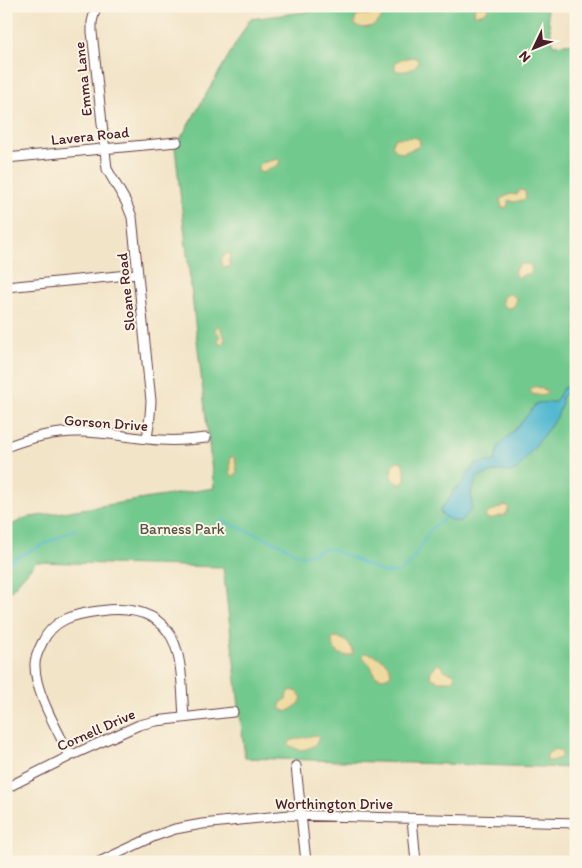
<svg xmlns="http://www.w3.org/2000/svg" width="582" height="868" viewBox="0 0 582 868" font-family="Itim,sans-serif">
	<style>
		.green { fill: #72c98e; stroke: #5e745c }
		.sand { fill: #eeda9e; stroke: #9c7c64 }
		.water { fill: #52b9d0; stroke: #4e6c7e }
		.lines { fill: none; stroke-linecap: round; stroke-linejoin: round }
		.stream { stroke: #52b9d0; stroke-width: 2 }
		.minor-casing { stroke: #633d42; stroke-width: 11 }
		.minor { stroke: #fff; stroke-width: 9 }
		.labels { text-anchor: middle; stroke-width: 4; stroke-linejoin: round; paint-order: stroke }
		.street-label { font-size: 15px; fill: #4a1f2b; stroke: #fcf5e5 }
		.park-label { font-size: 15px; fill: #565249; stroke: #fcf5e5 }
	</style>
	<rect width="100%" height="100%" fill="#fcf5e5"/>
	<filter id="ink" filterUnits="userSpaceOnUse"><feTurbulence type="fractalNoise" baseFrequency=".02" numOctaves="2"/><feDisplacementMap in="SourceGraphic" scale="10" xChannelSelector="R" yChannelSelector="G"/><feConvolveMatrix kernelMatrix="1 2 1 2 8 2 1 2 1" color-interpolation-filters="sRGB"/></filter>
	<filter id="wash" filterUnits="userSpaceOnUse"><feTurbulence type="fractalNoise" baseFrequency=".0096" numOctaves="4" result="noise"/><feDisplacementMap in="SourceGraphic" scale="20" xChannelSelector="R" yChannelSelector="G"/><feGaussianBlur stdDeviation="1.12" result="paint"/><feColorMatrix in="noise" values="0 0 0 0 0 0 0 0 0 0 0 0 0 0 0 0 0 1.4 0 .05"/><feComposite in="paint" operator="in"/></filter>
	<g filter="url(#wash)">
		<rect width="100%" height="100%" fill="#f2e4c7"/>
		<path class="green" d="M352,6H546L553,45L576,43V768L245,758L223,567L36,562L6,596V528L25,518L214,488L175,148L250,19Z"/>
		<path class="sand" d="M475,6H490C487,12 481,16 474,14Z
			M378,10L382,14V17C377,26 364,31 355,25V19L360,14L369,15Z
			M413,57L417,59L418,62C413,71 404,73 395,70V63L401,59Z
			M414,137L419,139L420,144L418,147L402,153L395,150L392,144L394,139C398,137 408,138 414,137Z
			M278,159L280,161L277,166L271,168L263,173L258,171V167L262,163Z
			M519,190L525,191L526,199L514,202L509,200L507,207L502,208L500,199L511,194L517,195Z
			M228,253L231,255L228,262L231,265L229,267H223L221,261L223,256Z
			M521,264H528L531,267L532,271L529,274H525L518,278L514,272L517,267Z
			M502 301a7 7 0 1 1 14 0a7 7 0 1 1-14 0Z
			M219,326L225,338L223,344H219L218,340L220,335L215,330L216,327Z
			M535,386L547,391V393L542,396L532,394L530,390Z
			M231,456L235,458L237,472L233,477L230,472C231,467 229,461 231,456Z
			M397,461L402,462L405,470V481L401,484C392,482 389,472 393,464Z
			M505,505L509,508L505,515L490,519L485,517L488,513Z
			M334,637C342,637 349,643 353,650V654L345,656C336,653 332,648 332,638Z
			M365,653C376,654 390,662 391,673L389,676L383,678L375,676L371,666L362,656Z
			M438,664L442,666L445,671L453,673L455,676L453,681H438L430,677L431,671Z
			M291,690L298,692L302,698L299,704L287,712L281,709L280,704L286,699L287,695Z
			M314,735L319,737C317,747 308,749 299,750L289,745V742C295,738 306,738 314,735Z
			M555,749L560,751L562,753L560,758L551,761H547V754Z"/>
		<path class="water" d="M576,379C576,388 567,392 561,397L562,403L557,417L517,470L511,472L497,471L478,477L471,492L472,508L461,521C453,523 445,518 440,512V510L451,497L453,490L460,486L475,464L495,461L499,446L519,425L537,403L555,402L563,388L570,386Z"/>
		<g class="lines">
			<path class="stream" d="M221,520L282,545L299,555L304,556L324,549H331L385,573L399,572L410,564L431,529L445,518
				M6,566L11,560L76,529"/>
		</g>
	</g>
	<g filter="url(#ink)">
		<g class="lines">
			<defs>
				<path id="minor" d="M96,6L92,22V32L107,169L126,202L132,217L151,401L150,416L147,439
					M6,158L177,142
					M6,287L138,274
					M6,447C29,438 52,432 77,432C105,431 133,439 161,440C176,441 191,440 206,438
					M70,756C58,731 34,691 35,664C35,657 39,649 42,643C53,619 75,614 99,611C127,607 157,610 172,638C183,659 182,693 184,717
					M296,766L306,862
					M6,788L70,756L139,725L156,721L233,712
					M412,819L416,862
					M99,862L155,836L175,829L202,824L289,815L576,823"/>
			</defs>
			<use href="#minor" class="minor-casing"/>
			<use href="#minor" class="minor"/>
		</g>
	</g>
	<g class="labels">
		<g class="street-label">
			<text transform="translate(83 79) rotate(-96)" y="5">Emma Lane</text>
			<text transform="translate(90 136) rotate(-6)" y="5">Lavera Road</text>
			<text transform="translate(126 292) rotate(-96)" y="5">Sloane Road</text>
			<text transform="translate(106 423) rotate(4)" y="5">Gorson Drive</text>
			<text transform="translate(96 730) rotate(-24)" y="5">Cornell Drive</text>
			<text x="334" y="809">Worthington Drive</text>
		</g>
		<g class="park-label">
			<text x="182" y="534">Barness Park</text>
		</g>
	</g>
	<rect width="582" height="868" fill="none" stroke="#fcf5e5" stroke-width="25"/>
	<g transform="translate(534 48) rotate(227)" stroke="#fcf5e5" stroke-width="4" paint-order="stroke">
	<path d="M0-4L9 19L0 12L-9 19Z" fill="#4a1f2b"/>
	<text y="-8" font-size="14" font-weight="bold" text-anchor="middle" fill="#4a1f2b">N</text>
	</g>
</svg>
